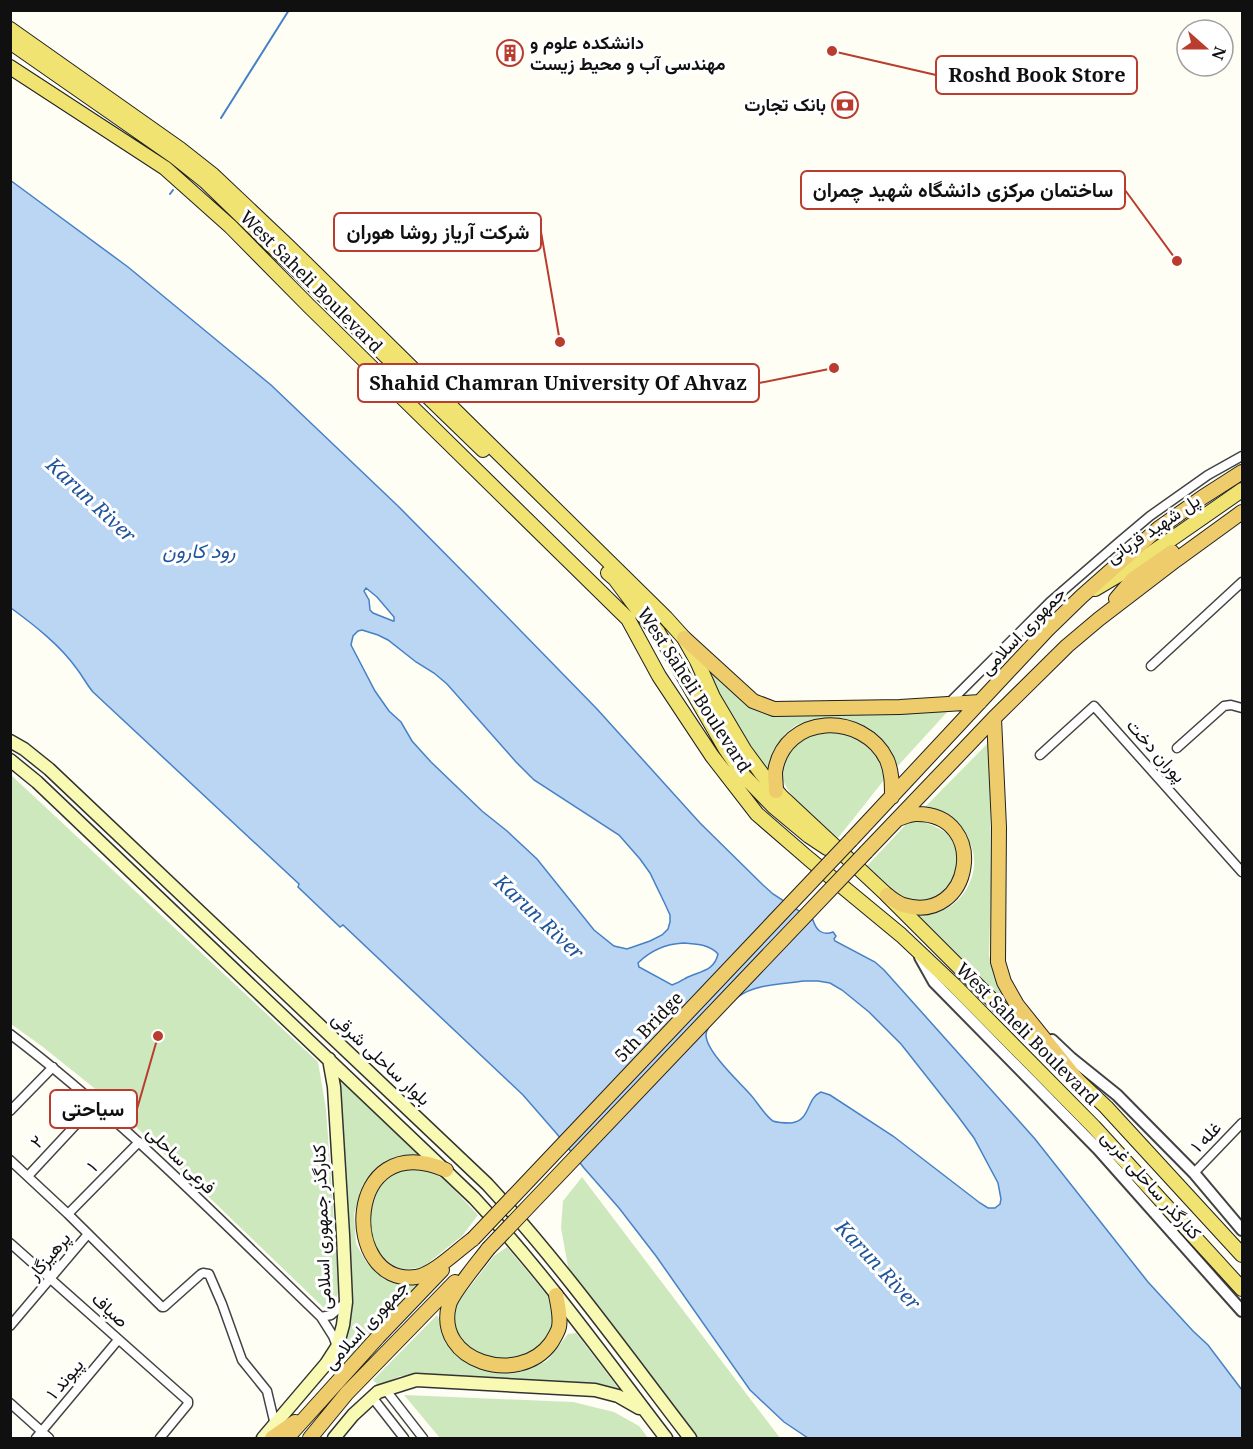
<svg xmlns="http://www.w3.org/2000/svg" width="1253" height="1449" viewBox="0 0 1253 1449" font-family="'Noto Serif',Vazirmatn,serif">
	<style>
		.green { fill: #cee8be }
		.water { fill: #bbd6f3; stroke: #4681c6; stroke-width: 1.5; fill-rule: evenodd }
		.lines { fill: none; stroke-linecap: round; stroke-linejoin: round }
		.stream { stroke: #4681c6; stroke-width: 2 }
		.minor-casing { stroke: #434343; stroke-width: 11 }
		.tertiary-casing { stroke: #434343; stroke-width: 14 }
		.secondary-casing { stroke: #323232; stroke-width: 15 }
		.primary-casing { stroke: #212121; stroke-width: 16 }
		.trunk-casing { stroke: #212121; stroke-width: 16 }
		.minor { stroke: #fff; stroke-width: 8 }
		.tertiary { stroke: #fff; stroke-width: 10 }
		.secondary { stroke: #f8fab3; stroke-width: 12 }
		.primary { stroke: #f0e372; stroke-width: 14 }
		.trunk { stroke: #eecc6b; stroke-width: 14 }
		.trunk-bridge-casing { stroke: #212121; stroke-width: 16; stroke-linecap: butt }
		.trunk-bridge { stroke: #eecc6b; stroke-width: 14 }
		.labels { text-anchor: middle; stroke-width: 6; stroke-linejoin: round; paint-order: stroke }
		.poi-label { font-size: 18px; font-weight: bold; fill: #101010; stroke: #fff; text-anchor: start }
		.street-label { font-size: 18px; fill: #101010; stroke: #fff }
		.water-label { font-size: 20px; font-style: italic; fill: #1f549c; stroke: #fff }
		.leader { fill: none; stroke: #b93c2f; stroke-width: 2 }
		.callout-dot { fill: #b93c2f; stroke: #fff; stroke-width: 2 }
		.callout { fill: #fff; stroke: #b93c2f; stroke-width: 2 }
		.callout-label { font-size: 20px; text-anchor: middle; font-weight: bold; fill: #101010 }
	</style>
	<rect width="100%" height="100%" fill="#fefef4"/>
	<path class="green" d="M701,658L741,700L757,709H950L896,768L886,751L821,722H808L796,725L785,734L778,745L772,755L769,766L771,779L726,711Z
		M824,731C835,733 851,734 861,741C872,750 880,763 888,775L838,838C820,823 773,789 782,763C784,756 797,742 801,736Z
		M990,741L991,889L989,956L1000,987L1026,1023L903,907C913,909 924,914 934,913C967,907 986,863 966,837C955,824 938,817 923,809Z
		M10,774L318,1062L326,1109L339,1291L333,1306L323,1307L104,1096L43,1047L11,1024Z
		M911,819C931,823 948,830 960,847L953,891L921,903L906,898L890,891L866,867Z
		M333,1069L426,1157L412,1156L396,1158L379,1166L363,1185L354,1214L356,1244L367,1263L386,1278L405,1283L424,1281L347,1359L341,1348L350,1322V1274Z
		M420,1167L440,1175L478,1215L462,1236L423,1267L402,1270L384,1261L375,1250L367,1233L368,1209L375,1189L385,1177L399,1170Z
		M582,1177L780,1438H690L571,1283L561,1228L563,1201Z
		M507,1247L551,1300L553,1323L545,1340L527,1356L512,1359L491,1358L476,1352L465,1343L455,1330L452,1313L458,1302L494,1256Z
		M437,1315L440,1321L446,1344L465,1362L491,1372H521L547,1361L568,1334L576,1333L619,1389L606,1386L418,1376H400L379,1386L373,1380Z
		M404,1395L573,1402L614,1412L639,1426L648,1438H440Z"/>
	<path class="water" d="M10,180L128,267L271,385L399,507L479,588L597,709L700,823L763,885L773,894L813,920C816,930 822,936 833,932L836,936L834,939L835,941L875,962L884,970L1035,1139L1148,1282L1193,1331L1208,1345L1242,1390V1438H808L784,1422L750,1390L656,1256L619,1208L584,1168L557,1134L523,1095L343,925L340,927L298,887L299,884L93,692C87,685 83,677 77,669C60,645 34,625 11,608ZM366,588L377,597L394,617V621H393L373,613L370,610L369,600L364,591ZM362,630L378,635L388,640L416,662L434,673L447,684L516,762L534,780L619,835L640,859L650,873L665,904L670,915V922L668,929L662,935L650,941L627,949L614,946L594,930L537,859L507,831L482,811L431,762L412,741L401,722L389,711L375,691L351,645L353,636L358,631ZM683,943C695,944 709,944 718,954C714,972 699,971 686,978C681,981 678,983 672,985L639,967L638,963C650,951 666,944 683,943ZM804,981H818L830,983L842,990L869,1012L901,1044L957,1115L974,1138L998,1183L1001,1199L1000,1204L995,1208H988L980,1203L893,1136L830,1095L821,1092C806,1098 811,1121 791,1123C786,1123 778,1123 773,1121C765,1116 756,1100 749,1093C738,1081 706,1051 706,1035C706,1027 714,1021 718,1016C725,1010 731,1002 738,997C754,984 784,984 804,981Z"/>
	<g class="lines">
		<path class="stream" d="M221,118L289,10
			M170,194L173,190"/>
		<defs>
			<path id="minor" d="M1151,666L1242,582
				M948,704L1050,602L1118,543L1150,516L1208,475L1242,456
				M1177,748L1224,706L1231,705L1242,708
				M1040,755L1094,706L1242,872
				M10,1034C122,1119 220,1220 321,1317L333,1336L337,1346
				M10,1111L53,1067
				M10,1160L68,1214L162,1307H164L201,1274L203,1273L209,1274L222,1304L242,1360L267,1391L275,1425
				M1194,1173L1242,1123
				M28,1176L95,1104
				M68,1214L139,1142
				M10,1243L188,1401V1404L160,1438
				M321,1317L331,1315L346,1302
				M10,1326L88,1234
				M385,1389L423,1438
				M372,1397L404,1438
				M10,1403L49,1438
				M36,1438L118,1340"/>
			<path id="tertiary" d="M920,957L934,982L1098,1149L1217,1283L1242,1311
				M1052,1040L1071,1058L1117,1095L1194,1173L1242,1230"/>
			<path id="secondary" d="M10,741L24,749L49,769L487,1184C561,1264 624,1352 690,1438
				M10,760L37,782L474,1198C544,1273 604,1357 666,1438
				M263,1438L326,1364L337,1347L343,1325L346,1302L343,1235L334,1087L329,1059
				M334,1438L353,1415L378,1392L416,1380L595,1390L618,1396L639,1408"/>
			<path id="primary" d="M10,29L180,149L213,175L288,246L666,618L684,638L697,661L713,697L745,751L762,774L781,796L887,895L987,995L1054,1059
				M10,42L175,157L205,181L483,450
				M10,67L165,168L230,226L309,306L628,619L659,676L712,756L757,814L809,859L901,935L954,985L1094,1127L1242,1289
				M608,573L615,579L639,611L658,632L725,748L744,776L773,806L809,836L827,848
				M1095,589L1127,570L1242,490
				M1071,1074L1106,1107L1242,1255"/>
			<path id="trunk" d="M1116,599L1133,579L1172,552
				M684,638L753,701L774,709L900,707L980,702
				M994,718L999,827L998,962L1004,982L1017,1005L1078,1081
				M776,791C776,785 775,778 775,772C784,713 863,711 887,760C892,772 892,784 892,797
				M851,840L1047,630L1082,596L1159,528L1203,497L1242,472
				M866,852L994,718L1067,646L1099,619L1176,560L1242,512
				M887,895C892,899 898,903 903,905C973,926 990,813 916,814C910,814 904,817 898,819
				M446,1170C343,1126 340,1287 416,1277C433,1275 459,1249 473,1239
				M488,1249C480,1260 452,1293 449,1305C434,1362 519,1387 551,1343C554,1338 558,1332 559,1327C561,1317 558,1305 556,1295
				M272,1438L295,1422
				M287,1438L378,1337L442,1270
				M310,1438L347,1393L455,1282"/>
		</defs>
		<use href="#minor" class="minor-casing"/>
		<use href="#tertiary" class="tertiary-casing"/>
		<use href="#secondary" class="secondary-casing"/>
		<use href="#primary" class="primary-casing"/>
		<use href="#trunk" class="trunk-casing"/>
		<use href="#minor" class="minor"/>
		<use href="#tertiary" class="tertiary"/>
		<use href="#secondary" class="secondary"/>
		<use href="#primary" class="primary"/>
		<use href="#trunk" class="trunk"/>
		<defs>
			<path id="trunk-bridge" d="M473,1239L851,840
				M488,1249L866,852"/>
		</defs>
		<use href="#trunk-bridge" class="trunk-bridge-casing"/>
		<use href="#trunk-bridge" class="trunk-bridge"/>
	</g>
	<defs>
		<symbol id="building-ring" viewBox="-11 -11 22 22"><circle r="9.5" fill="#fff" stroke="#b93c2f" stroke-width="1.5"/><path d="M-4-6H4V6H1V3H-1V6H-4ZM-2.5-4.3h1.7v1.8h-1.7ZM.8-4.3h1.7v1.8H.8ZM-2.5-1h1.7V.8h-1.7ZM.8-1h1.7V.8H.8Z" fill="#b93c2f"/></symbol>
		<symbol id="bank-ring" viewBox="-11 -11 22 22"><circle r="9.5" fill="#fff" stroke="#b93c2f" stroke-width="1.5"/><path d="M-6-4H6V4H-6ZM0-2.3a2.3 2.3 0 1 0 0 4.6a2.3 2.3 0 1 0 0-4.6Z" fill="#b93c2f"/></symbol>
	</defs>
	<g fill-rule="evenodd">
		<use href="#building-ring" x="495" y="38" width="30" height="30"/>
		<use href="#bank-ring" x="830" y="90" width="30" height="30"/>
	</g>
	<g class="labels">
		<g class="poi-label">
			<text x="530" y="49">دانشکده علوم و<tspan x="530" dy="21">مهندسی آب و محیط زیست</tspan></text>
			<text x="826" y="111" text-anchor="end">بانک تجارت</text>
		</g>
		<g class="street-label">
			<text transform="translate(311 282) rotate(45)" y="6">West Saheli Boulevard</text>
			<text transform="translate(1153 529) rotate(-34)" y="6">پل شهید قربانی</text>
			<text transform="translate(1023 631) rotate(-46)" y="6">جمهوری اسلامی</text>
			<text transform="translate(694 690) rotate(57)" y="6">West Saheli Boulevard</text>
			<text transform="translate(1156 751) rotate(48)" y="6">پوران دخت</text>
			<text transform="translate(649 1027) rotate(-46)" y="6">5th Bridge</text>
			<text transform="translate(1027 1034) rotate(45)" y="6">West Saheli Boulevard</text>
			<text transform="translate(381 1059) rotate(43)" y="6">بلوار ساحلی شرقی</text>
			<text transform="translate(1206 1137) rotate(-46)" y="6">غله ۱</text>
			<text transform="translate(37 1142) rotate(-47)" y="6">۲</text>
			<text transform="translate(181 1160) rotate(44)" y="6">فرعی ساحلی</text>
			<text transform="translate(92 1167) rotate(-45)" y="6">۱</text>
			<text transform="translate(1151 1185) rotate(48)" y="6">کنارگذر ساحلی غربی</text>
			<text transform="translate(322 1227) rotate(-92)" y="6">کنارگذر جمهوری اسلامی</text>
			<text transform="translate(49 1256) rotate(-50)" y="6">پرهیزگار</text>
			<text transform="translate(110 1310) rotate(42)" y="6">صیاف</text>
			<text transform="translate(366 1325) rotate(-47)" y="6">جمهوری اسلامی</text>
			<text transform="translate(65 1379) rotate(-50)" y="6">پیوند ۱</text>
		</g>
		<g class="water-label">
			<text transform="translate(91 500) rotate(43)" y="7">Karun River</text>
			<text x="199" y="558">رود کارون</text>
			<text transform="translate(539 917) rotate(43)" y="7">Karun River</text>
			<text transform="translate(878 1265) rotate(47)" y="7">Karun River</text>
		</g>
	</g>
	<path class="leader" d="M832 51L936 75M1177 261L1125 190M560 342L541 232M834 368L759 383M158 1036L137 1109"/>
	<g class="callout-dot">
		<circle cx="832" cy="51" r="6"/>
		<circle cx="1177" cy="261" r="6"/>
		<circle cx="560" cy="342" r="6"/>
		<circle cx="834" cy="368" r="6"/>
		<circle cx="158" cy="1036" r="6"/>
	</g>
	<g class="callout">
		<rect x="936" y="56" width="201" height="38" rx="6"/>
		<rect x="801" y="171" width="324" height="38" rx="6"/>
		<rect x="334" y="213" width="207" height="38" rx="6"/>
		<rect x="358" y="364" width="401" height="38" rx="6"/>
		<rect x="50" y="1090" width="87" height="38" rx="6"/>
	</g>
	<g class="callout-label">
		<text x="1037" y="82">Roshd Book Store</text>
		<text x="963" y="197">ساختمان مرکزی دانشگاه شهید چمران</text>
		<text x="438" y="239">شرکت آریاز روشا هوران</text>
		<text x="558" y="390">Shahid Chamran University Of Ahvaz</text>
		<text x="93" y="1116">سیاحتی</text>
	</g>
	<rect width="1253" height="1449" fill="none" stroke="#101010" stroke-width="24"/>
	<g transform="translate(1205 48) rotate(111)"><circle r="28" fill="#ffffff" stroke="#9f9f9f" stroke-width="1.5"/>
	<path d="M0-4.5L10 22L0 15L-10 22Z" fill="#b93c2f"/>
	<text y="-9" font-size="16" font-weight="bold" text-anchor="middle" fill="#101010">N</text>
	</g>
</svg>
